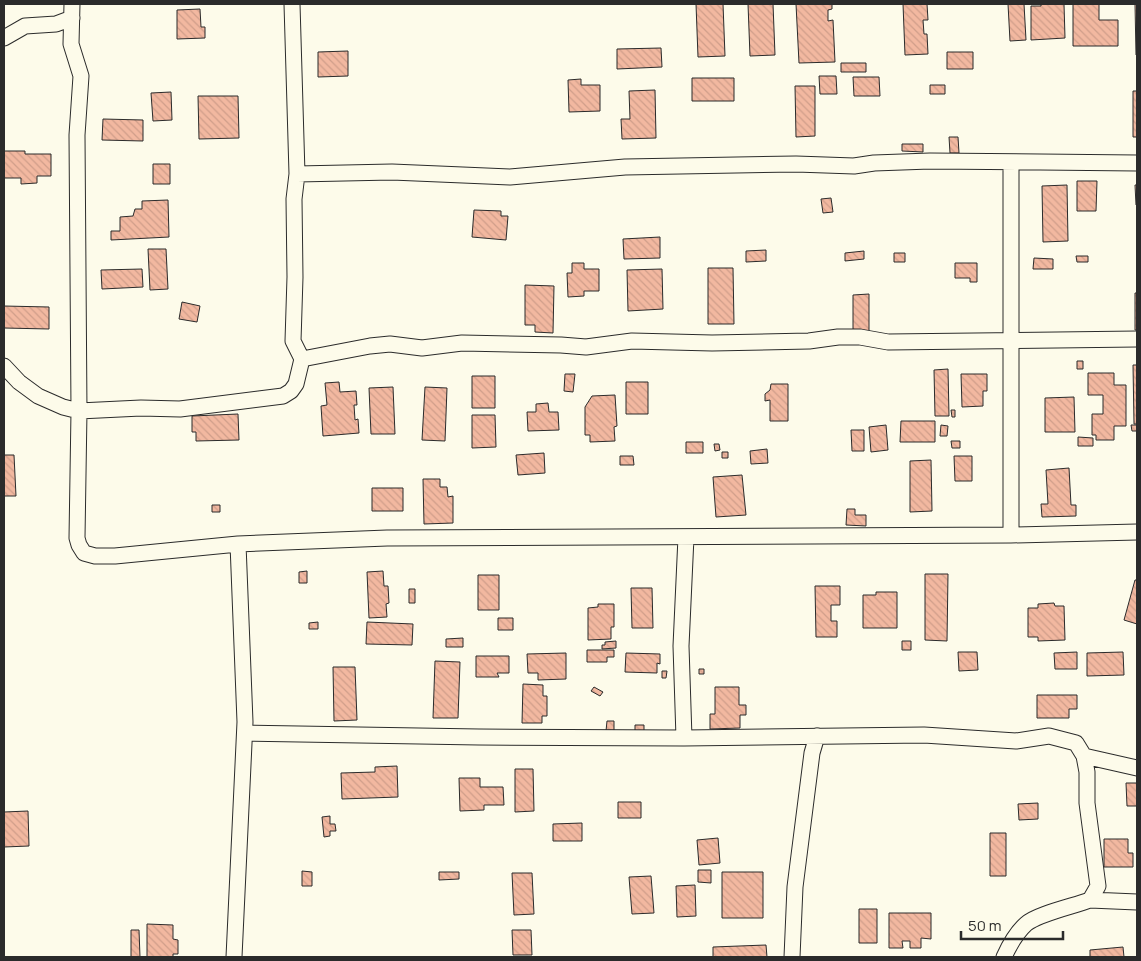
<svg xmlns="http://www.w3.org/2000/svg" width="1141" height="961" viewBox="0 0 1141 961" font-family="Manrope,sans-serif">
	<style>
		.building { fill: url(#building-back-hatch); stroke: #2b2b2b }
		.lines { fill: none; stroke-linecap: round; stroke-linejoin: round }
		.minor-casing { stroke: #2b2b2b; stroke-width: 17 }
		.minor { stroke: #fdfbea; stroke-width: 15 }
	</style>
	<defs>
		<pattern id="building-back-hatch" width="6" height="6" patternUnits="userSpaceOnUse" patternTransform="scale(1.25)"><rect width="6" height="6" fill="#f2b8a0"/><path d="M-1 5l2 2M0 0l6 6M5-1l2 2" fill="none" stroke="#d09e8a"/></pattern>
	</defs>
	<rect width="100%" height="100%" fill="#fdfbea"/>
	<path class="building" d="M696,4H723L725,56L698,57Z
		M748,4H773L775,55L750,56Z
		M796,4H832V9L828,10V21L833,20L835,62L799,63Z
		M903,4H927L928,20H923L924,34H927L928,54L905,55Z
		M1008,4H1024L1026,40L1010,41Z
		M1041,4H1064L1065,38L1031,40V6H1041Z
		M1073,4H1099V20H1118V46H1073Z
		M1135,4H1137V55H1136Z
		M200,9L201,27H205V38L177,39V10Z
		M661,48L662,67L617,69V49Z
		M348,51V76L318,77V52Z
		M947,52H973V69H947Z
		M841,63H866V72H841Z
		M819,76H836L837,94H820Z
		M853,77H879L880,96H854Z
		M692,78H734V101H692Z
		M581,79V85H600V111L569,112L568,80Z
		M930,85H945V94H930Z
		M795,86H815V136L796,137Z
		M655,90L656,138L622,139L621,119H630L629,91Z
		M1133,91H1137V137H1133Z
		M171,92L172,120L153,121L151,93Z
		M198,96H238L239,138L199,139Z
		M103,119L143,120V141L102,140Z
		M949,137H958L959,153H950Z
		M902,144H923V152L902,151Z
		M4,151H25V154H51V176H37V183L21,184V178H4Z
		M153,164H170V184H153Z
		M1077,181H1097L1096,211H1077Z
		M1067,185L1068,241L1043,242L1042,186Z
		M1135,185H1137V206L1136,205Z
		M831,198L833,212L823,213L821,199Z
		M168,200L169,237L111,240V231H120V217L133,216L135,209H142V201Z
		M474,210L501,211V216H508L506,240L472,237Z
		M660,237V258L624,259L623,239Z
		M148,249H166L168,289L150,290Z
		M766,250V261L746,262V251Z
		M864,251V259L845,261V253Z
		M894,253H905V262H894Z
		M1076,256H1088V262H1077Z
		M1034,258L1053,259V269H1033Z
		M572,263H584V269H599V291H584V296L568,297L567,273H572Z
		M955,263H977V282H970V278H955Z
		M708,268H733L734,324H708Z
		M142,269L143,287L102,289L101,270Z
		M662,269L663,309L628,311L627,270Z
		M525,285L554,286L553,333L535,332V325H525Z
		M1135,293H1137V330H1135Z
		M869,294V331H853V295Z
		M182,302L200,306L197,322L179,319Z
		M4,306L49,307V329L4,328Z
		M1077,361H1083V369H1077Z
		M1133,365H1137V424H1134Z
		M948,369L949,416H935L934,370Z
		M1088,373H1114V385H1126V426H1114V440H1096V435H1092V414H1103V395H1088Z
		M565,374H575L573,392L564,391Z
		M961,374H987V391H983V406L962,407Z
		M472,376H495V408H472Z
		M339,382L340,392L356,391L357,405H354L355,420L358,419L359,433L323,436L321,406L327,405L325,383Z
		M626,382H648V414H626Z
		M771,384H788V421H770V400L765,401V394L770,390Z
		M393,387L395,434H371L369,388Z
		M425,387L447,388L445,441L422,440Z
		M615,395L617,426L614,427L615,441L590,442V435H585V407L592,396Z
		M1074,397L1075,432H1045V398Z
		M548,403L549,412H558L559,430L528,431L527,412H536V404Z
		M951,410H955V417H952Z
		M238,414L239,440L196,441V432H192V416Z
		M472,415H495L496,447L472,448Z
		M901,421H935V442H900Z
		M886,425L888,450L871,452L869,427Z
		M941,425L948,426L947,436H940Z
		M1131,425H1137V431H1132Z
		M851,430H864V451H852Z
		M1078,437L1093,438V446H1078Z
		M951,441H960V448H952Z
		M686,442H703V453H686Z
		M714,444H719L720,450L715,451Z
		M767,449L768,463L751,464L750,451Z
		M722,452H728V458H722Z
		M544,453L545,473L518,475L516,455Z
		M4,455H14L16,496H4Z
		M620,456H633L634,465H620Z
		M954,456H972V481H955Z
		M931,460L932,511L910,512V461Z
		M1069,468L1071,505H1076V516L1042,517L1041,504H1048L1046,470Z
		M742,475L746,515L716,517L713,477Z
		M423,479H440V487H447L448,497L453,496V523L424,524Z
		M372,488H403V511H372Z
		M212,505H220V512H212Z
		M847,509H855V515H866V526L846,525Z
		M307,571V583H299V572Z
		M383,571L384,586H388L389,603L386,604L387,617L369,618L367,572Z
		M925,574H948L947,641L925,640Z
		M478,575H499V610H478Z
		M1135,580H1137V624L1124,620Z
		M815,586H840V605H831V621H837V637H816Z
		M631,588H652L653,628H632Z
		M409,589H415V603H409Z
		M876,592H897V628H863V595H876Z
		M1054,603L1055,606H1064L1065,640L1038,641V637H1028V608H1038V604Z
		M598,604H614V627H611V639L588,640V608L598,607Z
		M498,618H513V630H498Z
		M318,622V629H309V623Z
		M367,622L413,624L412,645L366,644Z
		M463,638V647H446V639Z
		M616,641V648L602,649V645H605V642Z
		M902,641H911V650H902Z
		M587,650H614V657H607V662H587Z
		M958,652H977L978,670L959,671Z
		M1077,652V669H1055L1054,653Z
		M1123,652L1124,675L1087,676V653Z
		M566,653V679L538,680V673H528L527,654Z
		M626,653L660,654V664L657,663V673L625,672Z
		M476,656H509V673H497L499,677H476Z
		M435,661L460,662L458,718H433Z
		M333,667H355L357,720L334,721Z
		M699,669H704V674H699Z
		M662,671H667L666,678H662Z
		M523,684L543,685V696H547V716H542V723H522Z
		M594,687L603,692L600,696L591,691Z
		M715,687H739V705H746V715H740V728L710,729V714H715Z
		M1037,695H1077V709H1069V718H1037Z
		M607,721H614V732L606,731Z
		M635,725H644V733H635Z
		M397,766L398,797L342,799L341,773L375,772V767Z
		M515,769H533L534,811L515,812Z
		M459,778H480V787H503L504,805H484V810L460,811Z
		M1126,783H1137V806H1127Z
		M618,802H641V818H618Z
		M1038,803V819L1019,820L1018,804Z
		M28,811L29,846L4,847V812Z
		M330,816V824H335L336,831H330V836L324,837L322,817Z
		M582,823V841H553V824Z
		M990,833H1006V876H990Z
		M718,838L720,863L699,865L697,840Z
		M1104,839H1128V853H1133V867H1104Z
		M698,870H711V883L698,882Z
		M302,871L312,872V886H302Z
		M439,872H459V879L439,880Z
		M722,872H763V918H722Z
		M512,873H532L534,914L514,915Z
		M651,876L654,913L632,914L629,877Z
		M695,885L696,916L677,917L676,886Z
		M859,909H877V943H859Z
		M889,913H931V939L921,938V948H910V941H902L903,948H889Z
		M147,924L173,925V939L178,940V954H173V957H147Z
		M131,930H139L140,957H131Z
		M512,930H531L532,955H513Z
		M766,945L767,957H713V947Z
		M1123,947L1124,957H1090V950Z"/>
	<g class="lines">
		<defs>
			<path id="minor" d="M72,4L71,44L81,76L77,135L79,411L77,538L79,545L84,553L95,556H115L238,544L387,538L1011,535L1137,532
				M4,38L25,26L56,24L72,18
				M1011,162V535
				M297,174L392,172L510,177L625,167L796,164L854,166L874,163L930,161L1137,163
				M302,359L370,346L390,344L422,348L462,343L561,345L586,347L632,341L712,343L809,341L838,337H860L888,342L1137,339
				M4,366L19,382L38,396L63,407L79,411L141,408L180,409L283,396L291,391L296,384L302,359L293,341L295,277L294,199L297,174L292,4
				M245,733L479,737L684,738L924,735L1016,741L1049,736L1076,743L1084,756L1087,772V803L1098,886L1090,900C1074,906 1037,914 1026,924C1016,933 1009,946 1004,957
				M684,738L681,646L686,537
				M1084,756L1137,768
				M1090,900L1137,902
				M234,957L245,722L238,544
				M792,957L795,887L812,753L817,736"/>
		</defs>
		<use href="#minor" class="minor-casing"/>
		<use href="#minor" class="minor"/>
	</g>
	<rect width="1141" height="961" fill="none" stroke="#2b2b2b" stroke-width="10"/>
	<path d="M961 931v8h102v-8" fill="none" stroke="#2b2b2b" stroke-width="2.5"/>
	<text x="968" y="931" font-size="15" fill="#2b2b2b" stroke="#fdfbea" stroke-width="4" paint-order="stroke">50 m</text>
</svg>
